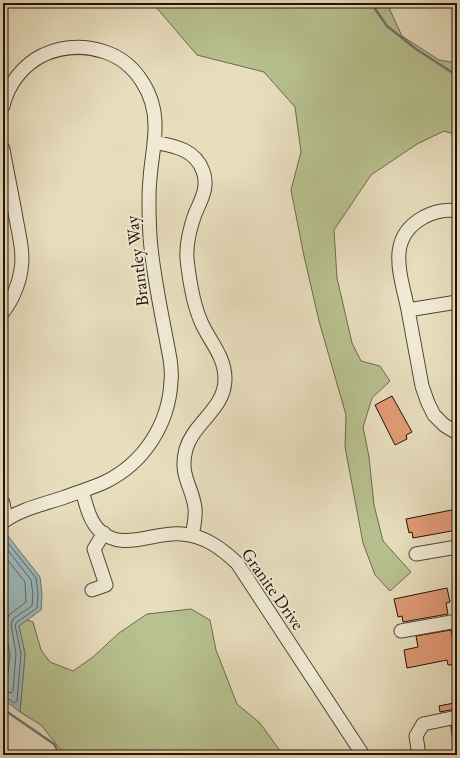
<svg xmlns="http://www.w3.org/2000/svg" width="460" height="758" viewBox="0 0 460 758" font-family="'EB Garamond',serif">
	<style>
		.green { fill: #b8c190; stroke: #6d6a4a }
		.water { fill: #9cb9bc; stroke: #6b7672 }
		.lines { fill: none; stroke-linecap: round; stroke-linejoin: round }
		.shore { stroke: #5f6660; stroke-width: 1 }
		.stream { stroke: #6b7672; stroke-width: 2.5 }
		.building { fill: #e29b77; stroke: #221204 }
		.minor-casing { stroke: #544532; stroke-width: 15 }
		.minor { stroke: #f0ead5; stroke-width: 13 }
		.labels { text-anchor: middle; stroke-width: 4; stroke-linejoin: round; paint-order: stroke }
		.street-label { font-size: 18px; fill: #221204; stroke: #f0ead5 }
	</style>
	<rect width="100%" height="100%" fill="#e8debe"/>
	<filter id="stains"><feTurbulence type="fractalNoise" baseFrequency=".005" numOctaves="4"/><feColorMatrix values="0 0 0 0 .2 0 0 0 0 .09 0 0 0 0 .02 0 0 0 .5 -.17"/></filter>
	<radialGradient id="worn" r=".72"><stop offset=".6" stop-color="#630" stop-opacity="0"/><stop offset="1" stop-color="#630" stop-opacity=".3"/></radialGradient>
	<path class="green" d="M149,3H389L390,10L402,36L439,60L457,63V135L444,131L417,144L371,175L334,230L337,278L352,343L361,361L380,366L390,381L372,398L363,427L369,457L374,505L383,541L411,572L390,591L375,575L363,543L345,447L346,415L319,321L304,256L291,190L301,152L295,107L264,72L197,55L155,6Z
		M191,609L210,620L216,650L237,704L260,723L283,755H65L41,725L20,712L25,654L19,626L27,620L33,622L41,650L50,662L73,671L93,657L119,633L147,614Z"/>
	<path class="water" d="M8,536L40,577L42,594L41,610L19,626L25,654L20,712L3,699V540Z"/>
	<g class="lines">
		<path class="shore" d="M3,543H8L36,578L38,594L37,608L17,622L15,625L21,654L17,701L14,703L6,697L3,696
			M3,548L7,549L31,580L33,594L32,606L14,618L11,624L16,654L13,691L11,693L3,691
			M3,554L25,582L26,602L9,615L5,623V629L10,655L7,683L6,685H3"/>
		<path class="stream" d="M371,3L387,26L416,49L453,73L457,78
			M3,709L54,744L60,755"/>
	</g>
	<path class="building" d="M392,396L412,432L406,435L407,439L395,445L375,405Z
		M457,509V530L413,538L412,532L409,533L406,519Z
		M447,588L450,602L446,603L448,614L403,622L402,616L398,617L394,599Z
		M451,630L453,640L455,639L457,650V664L448,665L447,660L407,668L404,650L418,647L416,636Z
		M454,703L455,709L440,712L439,706Z
		M457,725V742H453L451,726Z"/>
	<g class="lines">
		<defs>
			<path id="minor" d="M3,106C8,84 23,65 43,55C63,46 84,45 105,52C136,62 156,95 155,128C155,145 151,162 150,179C148,198 149,217 150,237C153,278 163,319 170,359C171,366 172,374 171,381C169,424 144,463 105,482C92,488 78,492 65,497C45,504 20,509 3,522
				M154,142C174,146 195,149 203,171C209,187 201,200 195,214C190,228 186,244 187,259C189,277 194,307 202,324C211,343 225,357 225,379C225,409 194,422 186,449C179,476 192,485 195,508C196,518 194,526 192,535
				M3,149C7,172 12,195 16,218C19,235 24,253 21,270C19,284 12,301 3,312
				M457,211C446,209 434,212 424,217C385,238 401,275 408,310L457,302
				M408,310L422,386L428,403L434,415L444,425L457,433
				M82,491C86,504 89,520 99,530C122,553 154,531 182,534C205,536 221,548 237,563L363,755
				M3,503L6,519
				M416,554L457,547
				M92,590L106,585L94,549L104,533
				M401,631L457,621
				M419,755L416,736L423,724L457,717"/>
		</defs>
		<use href="#minor" class="minor-casing"/>
		<use href="#minor" class="minor"/>
	</g>
	<g class="labels">
		<g class="street-label">
			<text transform="translate(137 261) rotate(-97)" y="6">Brantley Way</text>
			<text transform="translate(273 589) rotate(55)" y="6">Granite Drive</text>
		</g>
	</g>
	<rect width="460" height="758" fill="none" stroke="#e8debe" stroke-width="16"/>
	<rect x="4" y="4" width="452" height="750" fill="none" stroke="#221204" stroke-width="2"/>
	<rect x="8" y="8" width="444" height="742" fill="none" stroke="#221204"/>
	<rect width="100%" height="100%" filter="url(#stains)"/>
	<rect width="100%" height="100%" fill="url(#worn)"/>
</svg>
